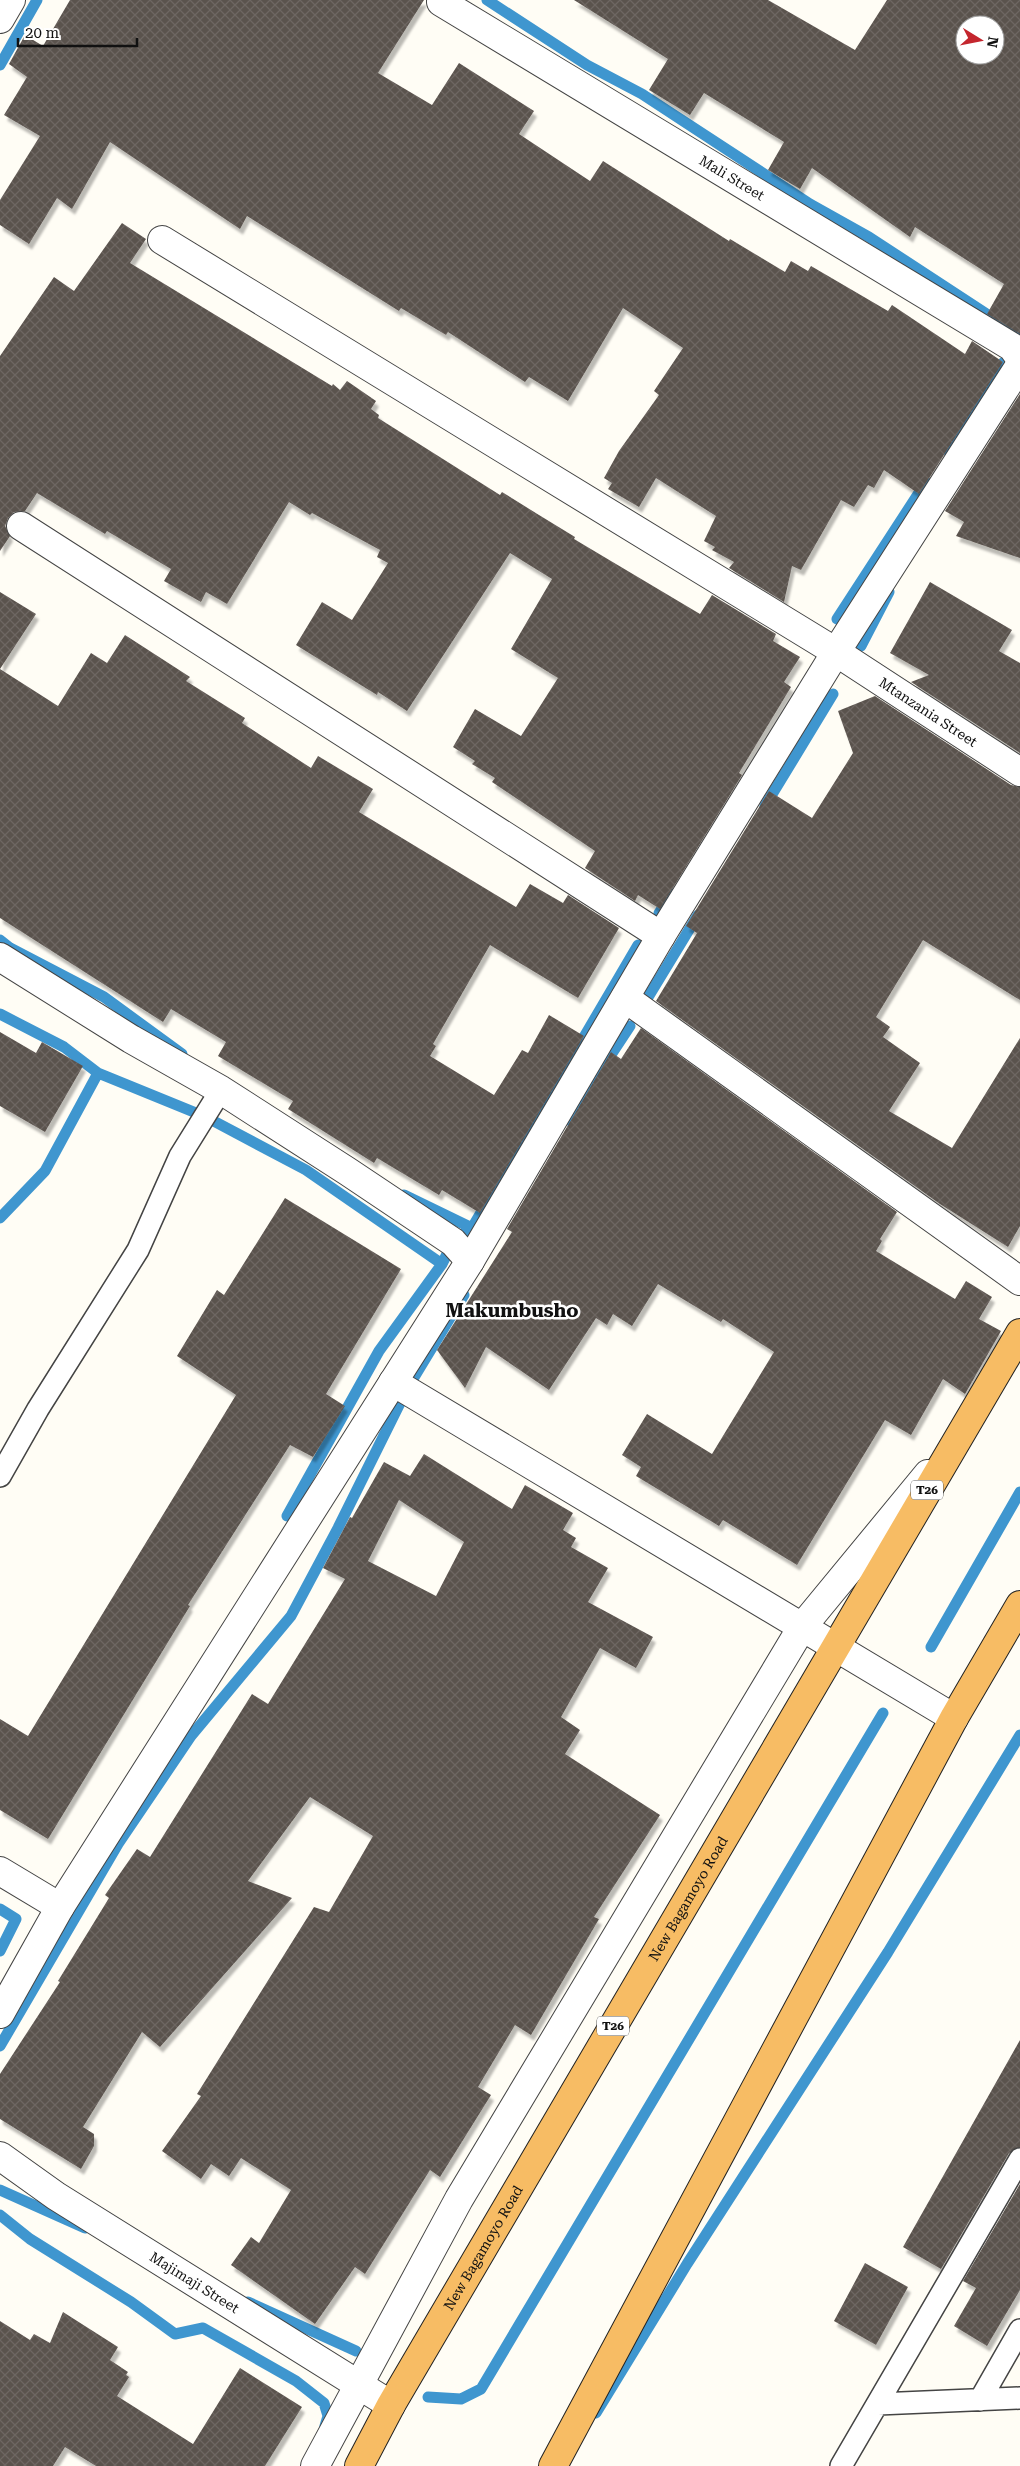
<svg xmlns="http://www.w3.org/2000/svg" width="1020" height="2466" viewBox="0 0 1020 2466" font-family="'Roboto Serif',serif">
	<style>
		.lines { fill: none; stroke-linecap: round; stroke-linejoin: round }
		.stream { stroke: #3f96cf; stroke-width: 11 }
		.building { fill: url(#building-cross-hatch); fill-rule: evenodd; filter: url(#shadow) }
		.service-casing { stroke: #444; stroke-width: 24 }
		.minor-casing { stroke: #444; stroke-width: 30 }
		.trunk-casing { stroke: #222; stroke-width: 30 }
		.service { stroke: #fff; stroke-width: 21 }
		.minor { stroke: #fff; stroke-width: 28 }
		.trunk { stroke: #f7bc64; stroke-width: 28 }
		.labels { text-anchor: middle; stroke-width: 5; stroke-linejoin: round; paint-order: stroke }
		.shield { fill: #fff; stroke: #585858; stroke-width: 1 }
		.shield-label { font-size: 12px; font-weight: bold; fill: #111 }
		.street-label { font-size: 14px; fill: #111; stroke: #fff }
		.district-label { font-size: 19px; font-weight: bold; fill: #111; stroke: #fff }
	</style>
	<defs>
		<pattern id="building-cross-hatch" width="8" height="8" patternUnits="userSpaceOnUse" patternTransform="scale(1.25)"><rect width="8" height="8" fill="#5a524d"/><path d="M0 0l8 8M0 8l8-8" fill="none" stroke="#6d6662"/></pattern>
		<filter id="shadow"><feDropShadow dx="3" dy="5.5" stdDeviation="1" flood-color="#0004"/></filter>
	</defs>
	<rect width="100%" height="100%" fill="#fffdf5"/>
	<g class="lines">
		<path class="stream" d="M487,0L587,65L642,94L810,204L869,237L1020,336
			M0,65L37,0
			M947,450L1003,363
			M837,619L926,482
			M861,646L889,592
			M765,806L833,694
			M659,913L672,894
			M0,940L10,948L104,997L182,1054
			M647,999L698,915
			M0,1014L64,1047L98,1073L206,1117L306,1170L442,1264
			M568,1120L630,1026
			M404,1195L472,1228
			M0,1218L45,1171L98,1073
			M287,1516L379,1351L442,1264L453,1242L472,1228L638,945
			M931,1647L1020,1492
			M0,1909L16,1919L0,1951
			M0,2046L118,1844L191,1736L291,1616L338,1528L407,1389L464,1295
			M0,2190L85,2228
			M0,2215L30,2239L131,2302L175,2334L203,2328L296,2381L324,2403L328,2416L325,2426
			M248,2302L356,2351
			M428,2397L461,2399L481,2389L883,1713
			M596,2413L687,2264L888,1952L1020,1735"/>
	</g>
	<path class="building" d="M70,0H424L378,73L432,105L459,63L534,111L519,134L590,181L603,161L729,241L730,239L785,272L791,261L808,271L811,266L888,311L892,305L965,354L972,341L1003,362L919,494L884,470L874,488L868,485L854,507L841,500L801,570L792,566L784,602L729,568L734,562L712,550L715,547L704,541L716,516L656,478L639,507L608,489L612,483L604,478L619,451L659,395L654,391L683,348L623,308L568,401L529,377L525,382L448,332L446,335L401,308L399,311L247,216L240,229L110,142L72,209L57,198L29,244L0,225V200L40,136L4,115L27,77L9,64L25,35L43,46Z
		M574,0H768L855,50L887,0H1020V334L987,314L1004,284L915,227L910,237L812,168L800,189L768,170L784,142L704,93L690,115L649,90L668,59ZM965,25H995V55H965Z
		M122,223L146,239L130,263L332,386L333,384L340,390L347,381L376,401L371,409L379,415L378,418L500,495L502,492L539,515L575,537L574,539L700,614L712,595L776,634L773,641L800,657L784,682L791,687L739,773L742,775L660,909L638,895L635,901L585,868L595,851L492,782L495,778L472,764L475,761L453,747L475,709L521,736L558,678L511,649L552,579L510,553L407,711L378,692L377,695L296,645L322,602L352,620L388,563L377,557L380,550L312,513L310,515L289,502L227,604L206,592L201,602L164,581L171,569L107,531L105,534L37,493L25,511L14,512L8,518L5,526L10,536L0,551V356L54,277L74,291Z
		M1020,394V558L956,536L964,522L945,511Z
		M930,582L1012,630L999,651L1020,663V753L911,682L929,675L890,653Z
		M0,592L36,614L0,669Z
		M125,635L190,677L186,681L245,718L242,723L311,768L318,756L373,789L359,812L516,907L530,884L563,903L568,895L619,928L578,998L490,945L433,1044L436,1046L430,1056L494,1095L522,1050L528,1053L549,1015L584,1036L480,1213L442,1190L439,1195L377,1158L374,1163L288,1109L293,1101L218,1056L226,1042L171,1009L163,1022L0,918V669L58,706L91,653L107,663Z
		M875,696L1011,785L1020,787V1000L923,940L876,1017L890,1027L883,1037L920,1063L889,1111L952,1148L1020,1038V1226L1008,1247L940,1204L656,1001L697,933L686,926L769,791L812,818L853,753L838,711Z
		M641,1028L897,1212L880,1239L882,1241L876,1251L955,1299L966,1281L992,1297L979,1319L1001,1331L965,1394L943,1379L911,1435L885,1420L797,1565L723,1520L719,1526L636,1476L641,1467L622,1455L647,1414L712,1454L774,1352L723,1319L721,1322L658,1284L632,1326L613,1314L607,1325L596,1318L549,1390L486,1347L465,1388L437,1350L512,1232L507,1229L611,1052L621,1059Z
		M0,1032L36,1053L42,1042L83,1066L45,1132L0,1106Z
		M285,1198L401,1269L326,1394L345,1406L313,1457L290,1445L188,1605L190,1606L48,1839L0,1810V1719L28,1736L236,1395L177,1356L217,1290L224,1295Z
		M424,1454L512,1509L525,1485L573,1513L563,1530L576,1538L571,1547L608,1568L588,1602L653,1637L636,1668L600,1648L561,1717L580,1730L565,1754L660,1815L594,1917L599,1919L531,2035L515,2025L478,2087L491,2095L440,2177L430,2170L365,2274L355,2267L315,2324L231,2265L251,2237L259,2243L291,2190L241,2158L229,2176L211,2164L201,2179L162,2151L201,2096L197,2094L314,1907L329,1912L373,1836L310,1797L248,1881L292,1898L160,2047L142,2032L83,2127L94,2134V2146L81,2169L0,2119V2074L60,1982L58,1981L109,1898L105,1895L137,1849L150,1857L252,1694L268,1704L345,1579L323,1568L350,1517L352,1518L384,1462L410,1476ZM399,1500L464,1542L436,1596L368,1561Z
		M1020,2040V2147L1009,2153L941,2269L903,2247Z
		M1020,2184V2290L987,2346L954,2326L976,2288L963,2281Z
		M865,2263L908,2287L876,2345L834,2321Z
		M63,2312L118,2347L110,2360L128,2372L126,2375L129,2377L117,2396L193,2444L240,2368L302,2407L265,2466H96L65,2447L53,2466H0V2321L30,2340L34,2334L50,2343Z"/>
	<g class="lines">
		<defs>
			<path id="service" d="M0,1476L38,1409L138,1250L180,1156L221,1090
				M980,2400L1020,2330
				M878,2404L1020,2398
				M841,2466L1020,2159"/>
			<g id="minor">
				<path id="s1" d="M441,2L1012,347L1020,358"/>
				<path d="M0,19L11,0"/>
				<path id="s2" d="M162,240L836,652L1020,772"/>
				<path d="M21,526L661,936"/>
				<path d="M0,957L131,1039L221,1090L347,1171L453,1242L470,1261"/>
				<path d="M625,998L1020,1281"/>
				<path d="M393,1382L954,1718"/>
				<path d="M0,1871L60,1907"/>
				<path d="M0,2014L60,1907L470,1261L661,936L836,652L1020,365"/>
				<path id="s3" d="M0,2156L56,2196L391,2405"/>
				<path d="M315,2466L459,2199L802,1627L928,1474"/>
			</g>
			<g id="trunk">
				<path id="s4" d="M359,2466L391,2405L1020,1333"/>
				<path d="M553,2466L954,1718L1020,1605"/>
			</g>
		</defs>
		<use href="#service" class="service-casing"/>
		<use href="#minor" class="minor-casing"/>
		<use href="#trunk" class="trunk-casing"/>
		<use href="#service" class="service"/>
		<use href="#minor" class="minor"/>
		<use href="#trunk" class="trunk"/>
	</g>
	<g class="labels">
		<g class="shield">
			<rect x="911" y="1480.5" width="32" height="19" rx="4"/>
			<rect x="597" y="2016.5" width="32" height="19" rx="4"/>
		</g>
		<g class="shield-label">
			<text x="927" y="1494">T26</text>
			<text x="613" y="2030">T26</text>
		</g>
		<g class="street-label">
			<text dy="5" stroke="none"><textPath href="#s1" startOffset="340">Mali Street</textPath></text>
			<text dy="5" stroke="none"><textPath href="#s2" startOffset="900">Mtanzania Street</textPath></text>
			<text dy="5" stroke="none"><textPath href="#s4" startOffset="656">New Bagamoyo Road</textPath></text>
			<text dy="5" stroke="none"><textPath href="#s4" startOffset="251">New Bagamoyo Road</textPath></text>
			<text dy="5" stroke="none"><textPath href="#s3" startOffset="232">Majimaji Street</textPath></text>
		</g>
		<g class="district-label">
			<text x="512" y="1317">Makumbusho</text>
		</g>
	</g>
	<g transform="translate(980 40) rotate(100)"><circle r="24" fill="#ffffff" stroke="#a0a0a0"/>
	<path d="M0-4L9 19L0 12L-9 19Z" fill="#c4262e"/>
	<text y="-8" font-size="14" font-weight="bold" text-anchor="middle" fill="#111111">N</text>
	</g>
	<path d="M18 38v8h119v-8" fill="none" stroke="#111111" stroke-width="2.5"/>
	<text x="25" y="38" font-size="15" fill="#111111" stroke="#ffffff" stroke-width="4" paint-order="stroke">20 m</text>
</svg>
